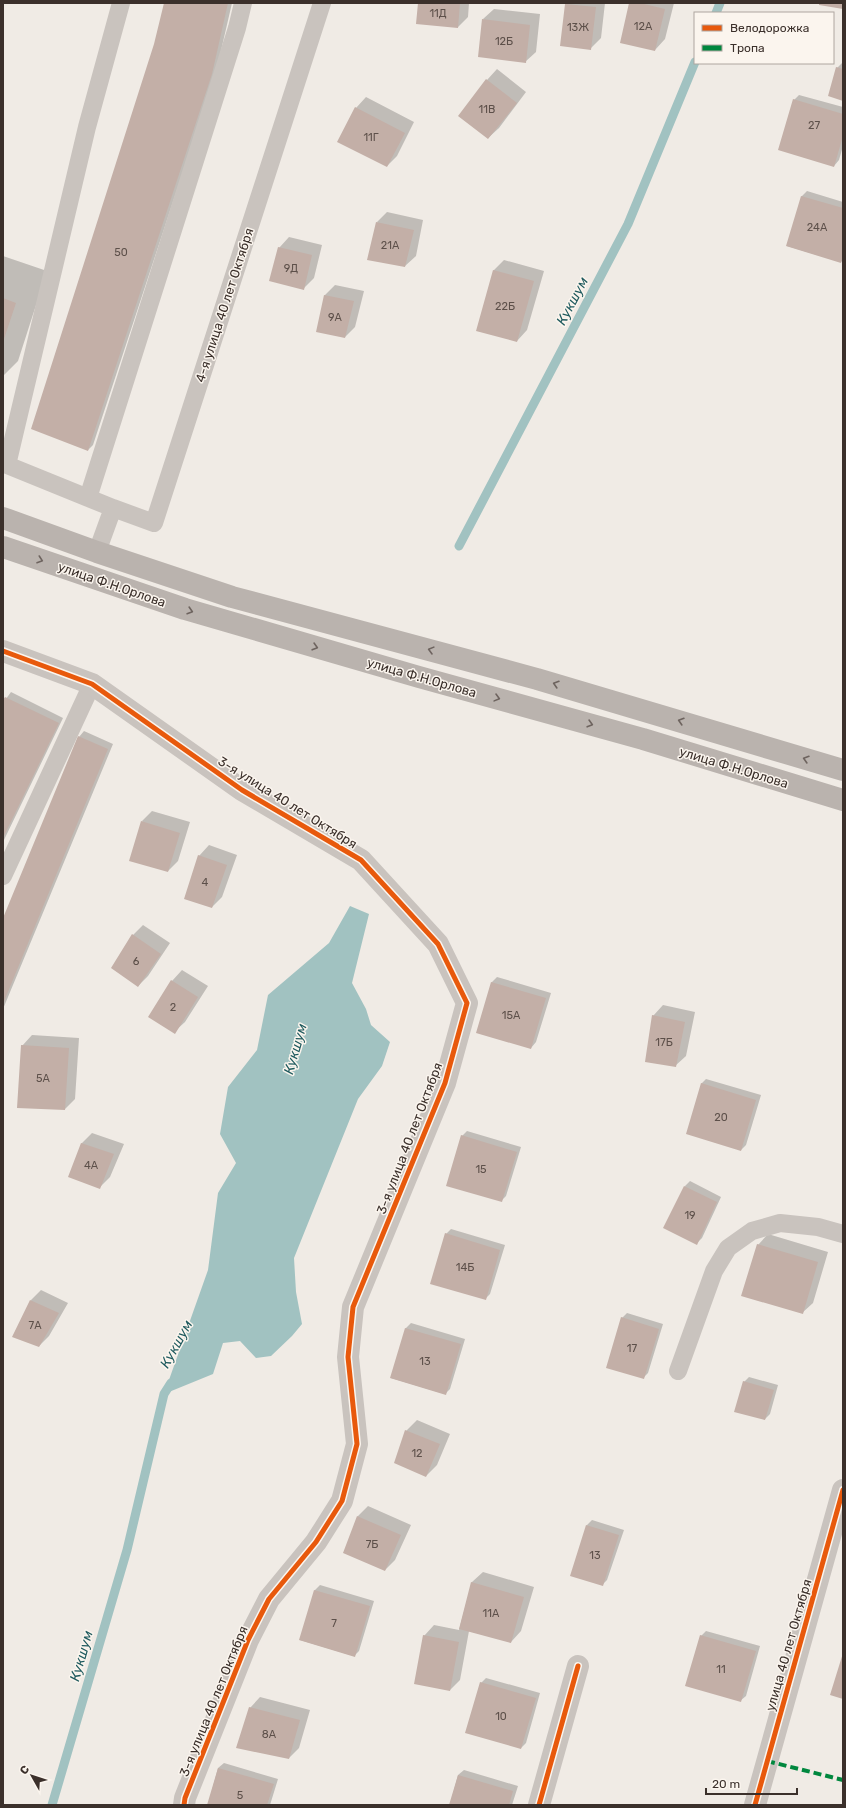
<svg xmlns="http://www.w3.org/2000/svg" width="846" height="1808" viewBox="0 0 846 1808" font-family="Rubik,sans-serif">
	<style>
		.water { fill: #a1c2c1 }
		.shadow { fill: #0003 }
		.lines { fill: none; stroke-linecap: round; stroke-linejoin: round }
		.stream { stroke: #a1c2c1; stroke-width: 9 }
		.building { fill: #c3afa7 }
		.service { stroke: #c9c3be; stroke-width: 18 }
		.minor { stroke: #c9c3be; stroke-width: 22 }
		.secondary { stroke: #bab3ae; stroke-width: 22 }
		.quiet { stroke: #00873e; stroke-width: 4; stroke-dasharray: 8 4; stroke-linecap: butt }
		.cycleway-casing { stroke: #fbf5ee; stroke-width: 8 }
		.cycleway { stroke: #e8590c; stroke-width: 5 }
		.oneway { stroke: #6e645f }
		.labels { text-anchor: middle; stroke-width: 3; stroke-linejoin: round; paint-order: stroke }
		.number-label { font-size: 11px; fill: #5d504a }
		.street-label { font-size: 13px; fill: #3b302b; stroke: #fbf5ee }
		.water-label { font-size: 14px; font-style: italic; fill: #1f5a5e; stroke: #fbf5ee }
	</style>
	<rect width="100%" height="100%" fill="#f0ebe5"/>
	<path class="water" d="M350,906L369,914L352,983L366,1009L371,1025L390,1042L382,1066L358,1099L294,1258L296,1292L302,1324L292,1336L271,1356L256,1358L240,1341L223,1343L213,1374L164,1394L208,1270L218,1193L236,1163L220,1134L228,1087L257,1050L268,995L329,943Z"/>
	<path class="shadow" d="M165,3H232L217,68L93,445L88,450Z
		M419,3H469L468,17L458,27Z
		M567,3H605L601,38L590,49L566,4Z
		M630,3H674L665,39L655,50Z
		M494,9L540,14L536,52L525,62L483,19Z
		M843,62V99L837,68Z
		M497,69L526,92L499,128L488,138L487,80Z
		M799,95L843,107V146L839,160L834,166L794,100Z
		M366,97L414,122L397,156L387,166L356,108Z
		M807,191L843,202V260L841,262L787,246L802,196Z
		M387,212L423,220L416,256L405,266L377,222Z
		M289,237L322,245L314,278L303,289L279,248Z
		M3,256L47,271L18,361L3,376Z
		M504,260L544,271L527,330L517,341L477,330L494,270Z
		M335,285L364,291L355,327L345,337L317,331L325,295Z
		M11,692L63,718L3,842V703Z
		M84,731L113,744L3,1009V920L79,737Z
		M152,811L190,822L178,861L168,871L142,821Z
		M209,845L237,855L222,897L212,907L199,856Z
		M143,925L170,943L148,976L138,986L133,935Z
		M182,970L208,986L185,1022L174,1032L172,981Z
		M497,977L551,993L536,1042L531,1048L477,1032L492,982Z
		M663,1005L695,1012L686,1056L675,1066L653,1016Z
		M32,1035L79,1038L75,1099L65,1109L22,1046Z
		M706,1079L761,1095L746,1145L741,1150L701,1084Z
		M467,1131L521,1147L506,1196L501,1201L462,1136Z
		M92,1133L124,1144L110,1177L100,1187L81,1144Z
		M690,1181L721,1197L702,1238L697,1243L685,1186Z
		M451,1229L505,1245L490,1294L485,1299L446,1234Z
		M768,1234L828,1252L813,1303L802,1313L758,1245Z
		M41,1290L68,1303L49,1336L39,1346L31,1300Z
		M627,1313L663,1324L648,1373L643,1378L622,1318Z
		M411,1323L465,1339L450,1389L445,1394L391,1378L406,1328Z
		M749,1377L778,1385L770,1414L765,1419L744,1382Z
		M417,1420L450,1434L437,1465L426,1476L406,1431Z
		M368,1506L411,1525L395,1560L385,1570L345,1553L358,1516Z
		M592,1520L624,1530L607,1580L602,1585L587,1525Z
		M483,1572L534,1587L521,1631L511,1642L469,1631L460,1680L450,1690L424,1636L434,1625L459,1630L472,1582Z
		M320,1585L374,1601L359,1651L354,1656L300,1640L315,1590Z
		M706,1631L760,1646L746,1696L740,1701L701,1636Z
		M486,1678L540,1693L526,1743L521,1748L481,1683Z
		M260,1697L310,1710L299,1748L289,1758L250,1708Z
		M224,1763L278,1779L270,1805H208L218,1768Z
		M464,1770L518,1786L512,1805H450L458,1775Z"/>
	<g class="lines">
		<path class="stream" d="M716,13L720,3
			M459,546L628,224L695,62
			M52,1805L127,1550L164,1394L171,1383"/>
	</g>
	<path class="building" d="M164,3H228L212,74L88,451L31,429L154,44Z
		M418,3H460L458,28L416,24Z
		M629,3H640L665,9L655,51L620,43Z
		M819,3H843V9L819,5Z
		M565,4L596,7L591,50L560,46Z
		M482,19L530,25L526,63L478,57Z
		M836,67L843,69V101L828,96Z
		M486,79L517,103L488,139L458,116Z
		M793,99L843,114V136L834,167L778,150Z
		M355,107L405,133L387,167L337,142Z
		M801,196L843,208V257L841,263L786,246Z
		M376,222L414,230L405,267L367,260Z
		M278,247L312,255L304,290L269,281Z
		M493,270L534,281L517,342L476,331Z
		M324,295L354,301L345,338L316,332Z
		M3,298L16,303L3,342Z
		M5,697L59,723L3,838V700Z
		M78,736L108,749L3,1004V918Z
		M141,821L180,833L168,872L129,861Z
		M198,855L227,865L212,908L184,899Z
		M132,934L161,954L138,987L111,968Z
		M171,980L198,997L175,1034L148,1017Z
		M491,982L546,998L531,1049L476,1033Z
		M652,1015L685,1022L676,1067L645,1062Z
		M21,1045L69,1048L65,1110L17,1108Z
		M701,1083L756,1100L741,1151L686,1134Z
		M461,1135L517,1152L502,1202L446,1186Z
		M81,1143L114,1154L100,1189L68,1177Z
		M684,1186L717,1202L697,1245L663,1228Z
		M445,1233L500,1250L486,1300L430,1284Z
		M757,1244L818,1262L803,1314L741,1296Z
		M30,1300L59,1313L39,1347L12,1337Z
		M621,1317L659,1329L644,1379L606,1368Z
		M405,1328L461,1344L446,1395L390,1378Z
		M743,1381L774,1390L765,1420L734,1412Z
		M405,1430L440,1444L426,1477L394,1463Z
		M357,1516L401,1535L385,1571L343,1553Z
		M586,1525L619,1535L603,1586L570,1576Z
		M471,1582L524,1597L511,1643L459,1629Z
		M314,1590L370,1606L355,1657L299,1640Z
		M423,1635L459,1642L450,1691L414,1684Z
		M700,1635L756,1651L741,1702L685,1686Z
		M843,1653V1699L830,1695Z
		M480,1682L536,1698L521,1749L465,1733Z
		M249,1707L300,1720L289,1759L236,1748Z
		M218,1768L274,1784L267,1805H207Z
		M458,1775L513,1791L509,1805H449Z"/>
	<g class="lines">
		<path class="service" d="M88,498L237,28L243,3
			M113,508L7,465L87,127L121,3
			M97,552L113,508L154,523L322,3
			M3,876L92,684
			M678,1371L714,1271L728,1248L752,1231L780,1223L818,1227L843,1234"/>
		<path class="minor" d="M3,651L92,684L242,790L361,860L438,944L467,1003L445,1083L353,1307L348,1357L357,1444L342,1501L316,1542L269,1599L248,1640L185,1798L184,1805
			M539,1805L578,1666
			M755,1805L843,1490"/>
		<path class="secondary" d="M3,518L97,552L232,597L537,679L843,770
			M3,547L185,609L419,677L643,739L843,800"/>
		<path class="quiet" d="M767,1761L843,1780"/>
		<defs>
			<path id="cycleway" d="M3,651L92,684L242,790L361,860L438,944L467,1003L445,1083L353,1307L348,1357L357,1444L342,1501L316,1542L269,1599L248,1640L185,1798L184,1805
				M539,1805L578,1666
				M755,1805L843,1490"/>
		</defs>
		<use href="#cycleway" class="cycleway-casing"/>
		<use href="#cycleway" class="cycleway"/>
	</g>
	<defs><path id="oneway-chevron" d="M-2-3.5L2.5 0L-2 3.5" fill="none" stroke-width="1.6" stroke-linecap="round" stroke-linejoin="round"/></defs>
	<g class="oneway">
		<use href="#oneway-chevron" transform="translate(40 560) rotate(19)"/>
		<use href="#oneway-chevron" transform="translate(190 611) rotate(17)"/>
		<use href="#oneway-chevron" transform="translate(315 647) rotate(16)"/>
		<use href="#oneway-chevron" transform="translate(431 650) rotate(-165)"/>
		<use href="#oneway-chevron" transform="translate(556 684) rotate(-163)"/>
		<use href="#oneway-chevron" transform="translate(497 698) rotate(15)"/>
		<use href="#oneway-chevron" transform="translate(681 721) rotate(-163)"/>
		<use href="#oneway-chevron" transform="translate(590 724) rotate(16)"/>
		<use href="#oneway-chevron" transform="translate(806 759) rotate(-163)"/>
	</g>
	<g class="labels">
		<g class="number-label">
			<text x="438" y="17">11Д</text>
			<text x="643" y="30">12А</text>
			<text x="578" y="31">13Ж</text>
			<text x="504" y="45">12Б</text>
			<text x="487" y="113">11В</text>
			<text x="814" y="129">27</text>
			<text x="371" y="141">11Г</text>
			<text x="817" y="231">24А</text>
			<text x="390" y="249">21А</text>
			<text x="121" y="256">50</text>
			<text x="291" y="272">9Д</text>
			<text x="505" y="310">22Б</text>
			<text x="335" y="321">9А</text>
			<text x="205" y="886">4</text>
			<text x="136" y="965">6</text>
			<text x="173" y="1011">2</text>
			<text x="511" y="1019">15А</text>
			<text x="664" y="1046">17Б</text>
			<text x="43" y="1082">5А</text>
			<text x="721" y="1121">20</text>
			<text x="91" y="1169">4А</text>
			<text x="481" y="1173">15</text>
			<text x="690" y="1219">19</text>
			<text x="465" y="1271">14Б</text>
			<text x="35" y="1329">7А</text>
			<text x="632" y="1352">17</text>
			<text x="425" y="1365">13</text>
			<text x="417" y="1457">12</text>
			<text x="372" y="1548">7Б</text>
			<text x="595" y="1559">13</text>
			<text x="491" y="1617">11А</text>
			<text x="334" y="1627">7</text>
			<text x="721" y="1673">11</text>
			<text x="501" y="1720">10</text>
			<text x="269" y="1738">8А</text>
			<text x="240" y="1799">5</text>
		</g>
		<g class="street-label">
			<text transform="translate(224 305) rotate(-72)" y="5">4-я улица 40 лет Октября</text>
			<text transform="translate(112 584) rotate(19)" y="5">улица Ф.Н.Орлова</text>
			<text transform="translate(422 677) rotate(16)" y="5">улица Ф.Н.Орлова</text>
			<text transform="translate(734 767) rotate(17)" y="5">улица Ф.Н.Орлова</text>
			<text transform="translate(288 802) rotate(32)" y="5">3-я улица 40 лет Октября</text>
			<text transform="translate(409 1138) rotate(-69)" y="5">3-я улица 40 лет Октября</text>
			<text transform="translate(788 1645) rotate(-74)" y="5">улица 40 лет Октября</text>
			<text transform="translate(213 1701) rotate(-68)" y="5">3-я улица 40 лет Октября</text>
		</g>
		<g class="water-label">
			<text transform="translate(572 301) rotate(-62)" y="5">Кукшум</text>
			<text transform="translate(295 1049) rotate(-74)" y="5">Кукшум</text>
			<text transform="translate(176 1344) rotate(-61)" y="5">Кукшум</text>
			<text transform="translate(81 1656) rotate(-74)" y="5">Кукшум</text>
		</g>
	</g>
	<rect width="846" height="1808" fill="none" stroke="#3b302b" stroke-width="8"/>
	<rect x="694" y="12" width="140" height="52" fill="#fbf5ee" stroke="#aea6a0"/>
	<rect x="702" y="25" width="20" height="6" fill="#e8590c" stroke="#aea6a0"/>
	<text x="730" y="32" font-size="12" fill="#3b302b">Велодорожка</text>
	<rect x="702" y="45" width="20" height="6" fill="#00873e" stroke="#aea6a0"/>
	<text x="730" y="52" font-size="12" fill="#3b302b">Тропа</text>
	<g transform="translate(32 1776) rotate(309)" stroke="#fbf5ee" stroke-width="3" paint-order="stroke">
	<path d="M0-3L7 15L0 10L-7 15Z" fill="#3b302b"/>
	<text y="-6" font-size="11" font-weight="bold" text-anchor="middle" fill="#3b302b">С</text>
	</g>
	<path d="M706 1788v6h91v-6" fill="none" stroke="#3b302b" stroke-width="2"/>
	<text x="712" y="1788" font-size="12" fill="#3b302b" stroke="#fbf5ee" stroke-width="3" paint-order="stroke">20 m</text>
</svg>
